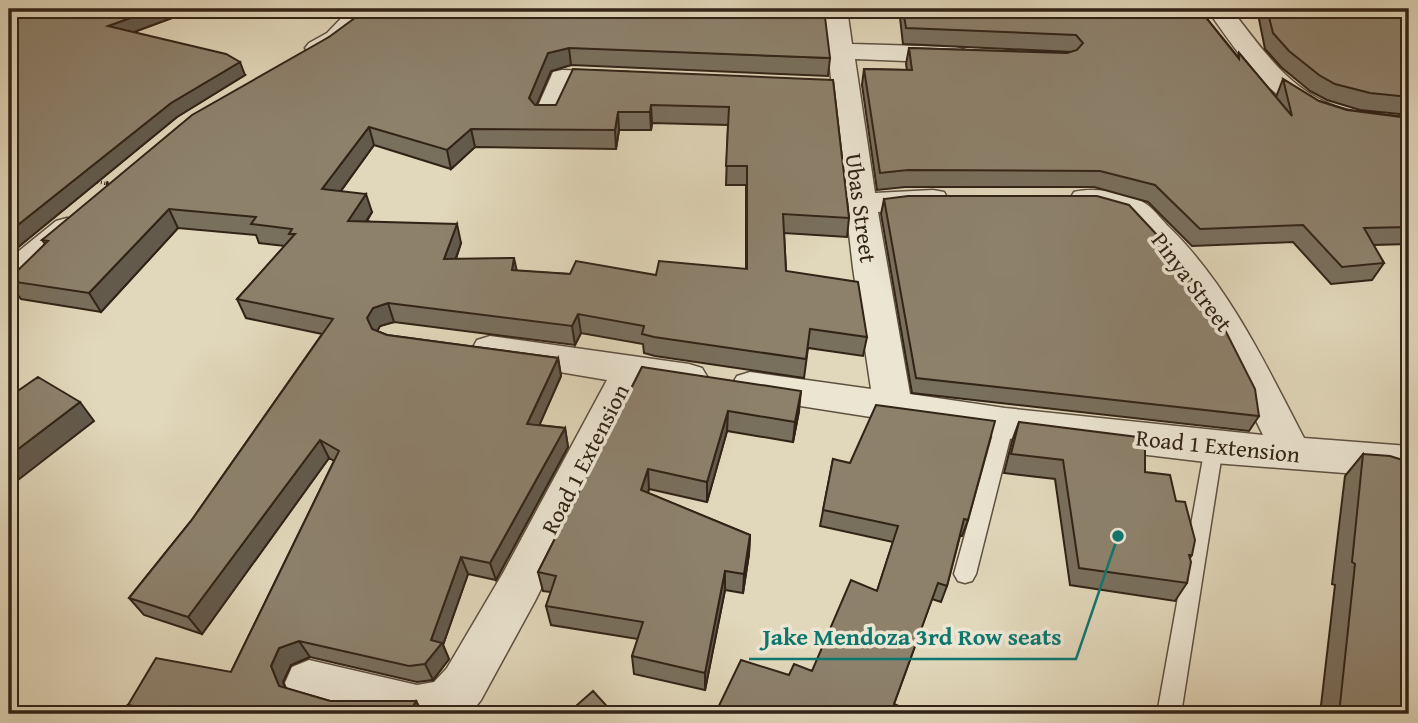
<svg xmlns="http://www.w3.org/2000/svg" width="1418" height="723" viewBox="0 0 1418 723" font-family="'Gentium Book Plus',serif">
	<style>
		.lines { fill: none; stroke-linecap: round; stroke-linejoin: round }
		.lane-casing { stroke: #5e5040; stroke-width: 3 }
		.street-casing { stroke: #5e5040; stroke-width: 3 }
		.path-far1 { stroke: #322317; stroke-width: 3.5; stroke-dasharray: 1 2.5; stroke-linecap: butt }
		.path { stroke: #322317; stroke-width: 4.5; stroke-dasharray: 2 3.5; stroke-linecap: butt }
		.lane { fill: #ece5d2; fill-rule: evenodd }
		.street { fill: #ece5d2; fill-rule: evenodd }
		.wall { fill: #796f5d; stroke: #322317; stroke-width: 2; fill-rule: evenodd }
		.shaded-wall { fill: #635a4c; stroke: #322317; stroke-width: 2 }
		.building { fill: #8d816c; stroke: #322317; stroke-width: 2; fill-rule: evenodd }
		.labels { text-anchor: middle; stroke-width: 7; stroke-linejoin: round; paint-order: stroke }
		.street-label { font-size: 23px; fill: #322317; stroke: #ece5d2 }
		.leader { fill: none; stroke: #0f766e; stroke-width: 2.5 }
		.callout-dot { fill: #0f766e; stroke: #ece5d2; stroke-width: 2.5 }
		.callout-label { font-size: 24px; text-anchor: middle; font-weight: bold; fill: #0f766e; stroke: #ece5d2; stroke-width: 7; stroke-linejoin: round; paint-order: stroke }
	</style>
	<rect width="100%" height="100%" fill="#e1d7ba"/>
	<filter id="stains"><feTurbulence type="fractalNoise" baseFrequency=".00286" numOctaves="4"/><feColorMatrix values="0 0 0 0 .2 0 0 0 0 .09 0 0 0 0 .02 0 0 0 .5 -.17"/></filter>
	<radialGradient id="worn" r=".72"><stop offset=".6" stop-color="#630" stop-opacity="0"/><stop offset="1" stop-color="#630" stop-opacity=".3"/></radialGradient>
	<g class="lines">
		<defs>
			<path id="lane" d="M1005,416L1012,418L1014,423L976,574L972,581L965,583L958,581L954,574L996,423L998,418Z
				M1214,439L1221,442L1223,447L1181,714H1157L1205,447L1207,442Z"/>
			<path id="street" d="M350,9H375C361,29 336,60 309,53L305,48L309,43L327,33Z
				M823,9H847L852,44L956,47L965,50L969,55L965,60L956,63L855,59L875,193L933,190L944,192L948,199L944,206L878,212L910,394L1005,408L1263,435L1213,332L1167,265L1124,218L1114,213L1074,206L1070,199L1074,192C1094,187 1130,192 1146,204C1156,211 1164,223 1173,231C1231,290 1266,365 1304,438L1409,446V478L1214,463L1005,438L737,396L731,386L737,376L750,372L871,389L853,268Z
				M1207,9H1231C1262,49 1292,95 1344,109C1365,115 1388,115 1409,117V133C1295,126 1270,101 1207,9Z
				M562,70L628,72L632,78L628,84L572,86L558,121L548,123L538,121L534,115L553,72Z
				M67,218L78,221L83,228L78,235L21,284L9,287V259L56,221Z
				M490,336L689,364L702,368L708,378L702,388L689,392L642,385L535,601L481,700L470,714H341L292,699L285,683L292,667L309,660L417,685L434,682L447,668L503,573L607,380L477,358L472,349L477,340Z"/>
		</defs>
		<use href="#lane" class="lane-casing"/>
		<use href="#street" class="street-casing"/>
		<path class="path-far1" d="M94,181L113,185"/>
		<path class="path" d="M106,183L113,185"/>
		<use href="#lane" class="lane"/>
		<use href="#street" class="street"/>
	</g>
	<path class="wall" d="M9,9L180,15L134,32L245,75L177,117L17,248L9,246Z
		M899,9H1199L1238,57L1239,53L1276,97L1283,79L1319,101L1347,110L1409,118V244L1373,245L1384,263L1372,280L1331,284L1293,242L1192,246L1148,202L1094,187H905L877,190L862,85L864,69L907,70L906,64L909,48L1067,53L1072,52L903,44Z
		M1257,9H1398L1409,11V115L1360,110L1327,100L1310,91L1281,67L1265,49Z
		M329,37L830,58L828,76L571,65L551,71L536,105H556L833,80L849,218L847,237L784,233L786,271L867,337L863,356L808,348L804,378L655,356L644,353L643,344L581,333L575,345L394,322L380,326L377,331L387,335L558,358L561,376L539,425L565,428L568,447L496,580L468,574L443,645L449,659L433,680L417,682L310,657L291,665L283,682L285,688L330,701H416L423,714H138L128,705L231,672L334,461L329,458L202,634L144,615L129,598L191,521L322,334L246,318L237,299L285,246L259,243L256,235L178,228L101,312L21,299L9,283V281L45,244L42,240ZM652,123L728,125L726,185H746V269L656,275L570,274L517,271L456,259L461,243L367,221L372,212L341,191L374,145L451,169L475,147L616,149L619,130H651Z
		M884,199L1259,416L1249,431L912,393L881,214Z
		M642,367L799,411L793,442L727,431L707,502L649,489L648,493L750,535L749,554L743,593L725,590L705,690L634,674L632,656L638,639L551,625L546,606L551,592L543,591L538,572Z
		M1019,422L1145,472L1176,501L1192,555L1190,558L1187,583L1175,601L1070,585L1055,479L1004,473L1012,441Z
		M1363,454L1409,714H1320L1335,585L1332,584L1345,476Z
		M833,459L968,520L962,536H960L947,586L941,602L932,599L894,704L789,675L812,671L877,591L893,542L820,526Z"/>
	<path class="shaded-wall" d="M155,9H177L180,15L115,39L108,26Z
		M569,48L571,65L551,71L532,116L529,98L548,53Z
		M240,62L245,75L177,117L17,248L9,237V232L171,103Z
		M651,105L652,123L651,130L650,112Z
		M618,112L619,130L616,149L615,130Z
		M369,127L374,145L329,207L322,189Z
		M471,129L475,147L451,169L447,150Z
		M366,194L372,212L354,239L348,221Z
		M169,209L178,228L101,312L89,293Z
		M457,224L461,243L449,278L444,259Z
		M514,258L518,276L512,270Z
		M388,303L394,322L380,326L374,337L367,318L373,308Z
		M578,314L581,333L575,345L572,326Z
		M558,358L561,376L532,442L527,424Z
		M801,391L799,411L793,442L795,422Z
		M80,402L94,421L9,487V456Z
		M728,411L727,431L707,502V482Z
		M565,428L568,447L496,580L490,563Z
		M320,440L329,458L202,634L188,617Z
		M648,469L649,489L643,509L641,490Z
		M750,535L749,554L743,593L744,574Z
		M461,557L468,574L443,645L449,659L433,680L425,664L431,640Z
		M725,571V590L705,690V673Z
		M299,641L310,657L291,665L283,682L291,702L279,686L271,666L279,648Z
		M416,701L423,714H409Z"/>
	<path class="building" d="M9,9H155L108,26L226,54L240,62L171,103L9,232Z
		M367,9H824L830,58L569,48L548,53L529,98L535,105H556L573,69L833,80L849,218L783,214L786,271L858,282L867,337L810,329L806,359L654,337L642,334L644,326L578,314L572,326L388,303L373,308L367,318L372,329L387,335L558,358L527,424L565,428L490,563L461,557L431,640L442,643L425,664L409,666L299,641L279,648L271,666L279,686L330,701H416L409,714H179L128,705L156,658L231,672L339,451L320,440L188,617L129,598L191,521L333,319L237,299L295,234H289L292,229L251,224L256,217L169,209L89,293L9,281V279L48,241L42,240L192,115L329,37ZM651,105L729,107L726,166H747V269L659,261L656,275L576,261L570,274L512,270L514,258L444,259L457,224L348,221L366,194L322,189L369,127L447,150L471,129L615,130L618,112H650Z
		M903,9H1199L1239,59V53L1292,116L1283,79L1319,101L1347,110L1409,118V227L1364,228L1384,263L1342,267L1303,225L1200,229L1155,185L1100,171L908,170L880,173L864,69L912,70L909,48L1067,53L1077,50L1083,43L1076,35L906,28Z
		M1267,9H1398L1409,11V97L1370,93L1335,84L1319,75L1289,51L1273,33Z
		M908,196H1097L1129,205L1172,251L1219,318L1255,389L1259,416L916,378L884,199Z
		M642,367L801,391L795,422L728,411L707,482L648,469L641,490L750,535L744,574L725,571L705,673L632,656L643,622L546,606L556,576L538,572Z
		M38,377L80,402L9,456V397Z
		M876,405L995,421L968,520L964,519L947,586L938,583L894,704L906,709L905,714H715L741,660L789,675L794,664L812,671L851,580L877,591L898,526L823,510L833,459L850,463Z
		M1019,422L1145,438V472L1170,475L1176,501L1185,502L1195,540L1192,555H1189L1191,562L1187,583L1079,568L1063,460L1011,454Z
		M1363,454L1390,456L1409,462V714H1339L1355,564L1352,562Z
		M593,691L614,714H567Z"/>
	<g class="labels">
		<g class="street-label">
			<text transform="translate(861 208) rotate(82)" y="8">Ubas Street</text>
			<text transform="translate(1192 282) rotate(53)" y="8">Pinya Street</text>
			<text transform="translate(1218 446) rotate(6)" y="8">Road 1 Extension</text>
			<text transform="translate(585 459) rotate(-63)" y="8">Road 1 Extension</text>
		</g>
	</g>
	<path class="leader" d="M1118 536L1076 659H749"/>
	<circle class="callout-dot" cx="1118" cy="536" r="7"/>
	<g class="callout-label">
		<text x="912" y="645">Jake Mendoza 3rd Row seats</text>
	</g>
	<rect width="1418" height="723" fill="none" stroke="#e1d7ba" stroke-width="35"/>
	<rect x="10" y="10" width="1397" height="702" fill="none" stroke="#322317" stroke-width="3.5"/>
	<rect x="18" y="18" width="1383" height="688" fill="none" stroke="#322317" stroke-width="2"/>
	<rect width="100%" height="100%" filter="url(#stains)"/>
	<rect width="100%" height="100%" fill="url(#worn)"/>
</svg>
